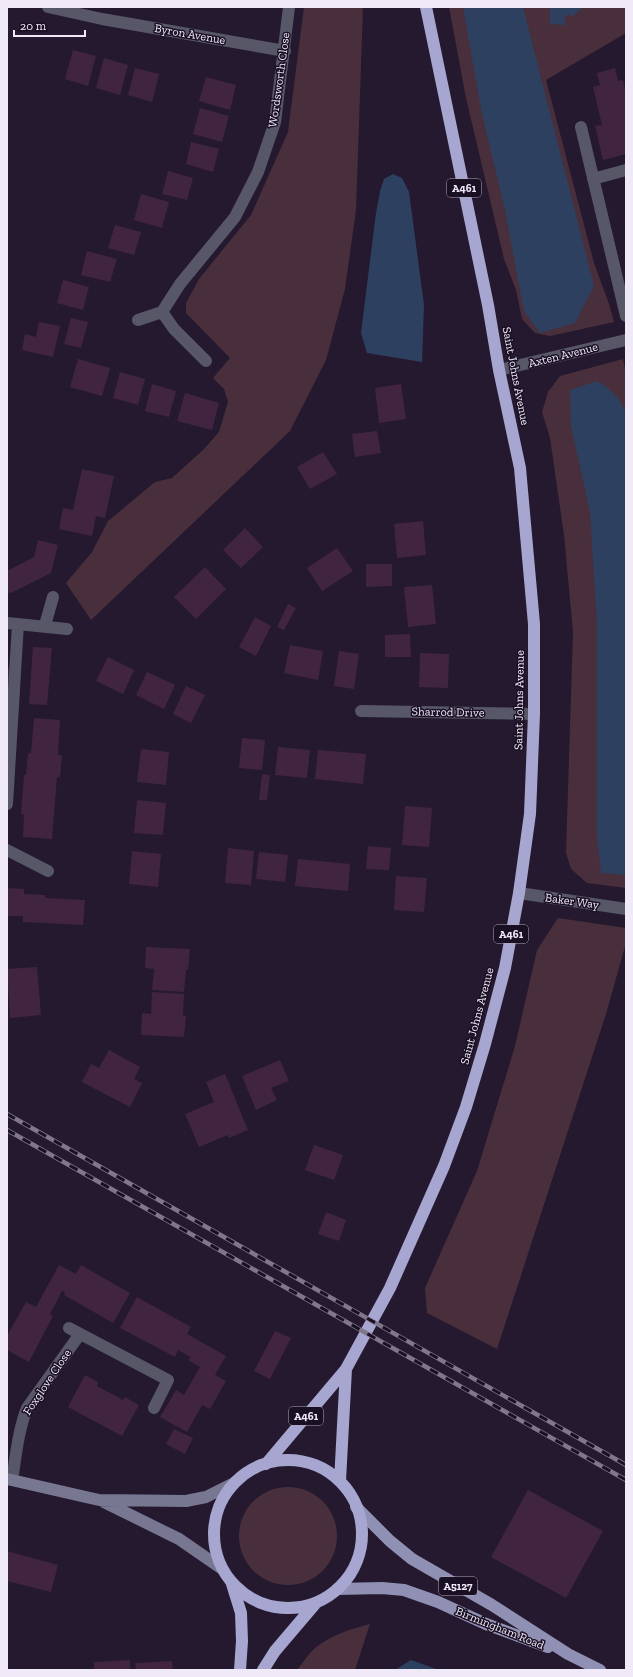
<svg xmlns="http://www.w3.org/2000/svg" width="633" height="1677" viewBox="0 0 633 1677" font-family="'Zilla Slab',serif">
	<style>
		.green { fill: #482f3b }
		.water { fill: #2e4060 }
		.building { fill: #412540 }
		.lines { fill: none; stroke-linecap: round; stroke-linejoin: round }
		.street { stroke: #575768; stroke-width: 12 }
		.secondary { stroke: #777792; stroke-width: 12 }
		.primary { stroke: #8f90b3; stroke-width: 12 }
		.highway { stroke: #a6a6d1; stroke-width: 12 }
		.rail-casing { stroke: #80778a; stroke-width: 4.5 }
		.rail { stroke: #1a1024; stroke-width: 3; stroke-dasharray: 9; stroke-linecap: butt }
		.labels { text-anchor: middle; stroke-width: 3; stroke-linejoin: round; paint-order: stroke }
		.shield { fill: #1a1024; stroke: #b0a8b8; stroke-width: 1 }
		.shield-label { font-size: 11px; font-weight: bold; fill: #f0e9f8 }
		.street-label { font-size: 12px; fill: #f0e9f8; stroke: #1a1024 }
	</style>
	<rect width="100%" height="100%" fill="#24192f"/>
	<path class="green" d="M304,7H363L356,210L345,289L326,360L290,431L91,620L66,583L92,552L108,521L155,482L172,478L204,449L219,432L228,402L224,389L213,378L230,358L186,313V303L199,279L251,215L288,132Z
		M449,7H626V33L546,80L594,263L609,304L614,322L550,336L535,333L522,319L516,290L504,259L466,98Z
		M623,359L626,374V888L587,883L571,869L566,853L573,632L564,535L550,438L542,412L548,392L560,376Z
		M558,918L626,928V943L606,1014L497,1349L427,1313L425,1288L477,1171L515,1046L537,950Z
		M239 1536a49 49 0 1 1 98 0a49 49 0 1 1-98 0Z
		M370,1624L355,1670H297C303,1663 308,1654 315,1648C331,1635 351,1629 370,1624Z"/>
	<path class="water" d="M463,7H523L594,286L575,323L540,333L524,311L505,210L482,114Z
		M550,7H583L573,16L565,15V25L550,24Z
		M393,174L402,178L409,192L424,305L422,362L367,353L361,333L376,213L380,191L384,179Z
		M597,381C611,389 620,398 626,413V875L601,873L597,836V622L590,512L571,426L570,390Z
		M411,1660L439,1670H395Z"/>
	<path class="building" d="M73,50L96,56L88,86L65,79Z
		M104,58L128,65L120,95L96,88Z
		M135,68L159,74L152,102L128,95Z
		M615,68L618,81L623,80L626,94V154L603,160L595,126L602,125L593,87L600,85L597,73Z
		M206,77L236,85L230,110L199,101Z
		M200,108L229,116L222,142L193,134Z
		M191,142L219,149L213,172L186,164Z
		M168,171L193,178L187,200L162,194Z
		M141,194L169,202L162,228L134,220Z
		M115,225L141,232L134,255L108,248Z
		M87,251L117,259L110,282L81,275Z
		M63,280L89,287L83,310L57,303Z
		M71,318L88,322L81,348L64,344Z
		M39,322L60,326L53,357L22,350L25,334L36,337Z
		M78,359L110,368L102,396L70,387Z
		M120,372L145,379L138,405L113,398Z
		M152,384L176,391L169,417L145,411Z
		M401,384L406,419L379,423L375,388Z
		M185,393L219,403L212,430L177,421Z
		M377,431L381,453L355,457L352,434Z
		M323,452L337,474L310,489L297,467Z
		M82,469L114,476L105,518L96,516L92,536L59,529L63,508L73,510Z
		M423,521L426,555L397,558L394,524Z
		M245,528L263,547L241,568L223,550Z
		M38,540L58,545L51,573L11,593L7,592V570H9L34,557Z
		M337,548L353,571L322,591L307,568Z
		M366,564H392V586L366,587Z
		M205,567L226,589L196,619L174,597Z
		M432,585L436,624L408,627L404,587Z
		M288,604L296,608L284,630L277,627Z
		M255,617L271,626L256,656L239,647Z
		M410,634L411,657H385V635Z
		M290,645L323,651L318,680L284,673Z
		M33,647L52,648L47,705L29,704Z
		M339,651L359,654L354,689L334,686Z
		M420,653L449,654L448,688L419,687Z
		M108,657L134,670L123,694L96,681Z
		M7,668H11L9,702L7,701Z
		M147,672L175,685L164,709L136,695Z
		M186,686L205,695L191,723L173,714Z
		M34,718L60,720L58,755H62L60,777H57L52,839L23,837L24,815L21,814L24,775H26L28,753H31Z
		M242,738L265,740L262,770L239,768Z
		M278,747L310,750L307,778L275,775Z
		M141,749L169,752L166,785L137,782Z
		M318,750L366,754L363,784L315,779Z
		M262,774L270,775L267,800H259Z
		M137,800L166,803L163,835L134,833Z
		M405,806L432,808L429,847L402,845Z
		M368,846L391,848L389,870L366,869Z
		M228,848L254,851L251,885L225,883Z
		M132,851L161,854L158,887L129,884Z
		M259,852L288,855L285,882L256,879Z
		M298,859L350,864L348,891L295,886Z
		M396,876L427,878L424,912L394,910Z
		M7,888L24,889V894L45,895V898L85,900L83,925L23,922V916H7Z
		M146,947L190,949L188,970H186L184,992L152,990L154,969L145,968Z
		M37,967L41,1015L10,1018L7,969Z
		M152,992L184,994L183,1016H186L184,1037L141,1035L142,1013L151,1014Z
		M109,1050L140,1067L134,1079L142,1083L130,1107L82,1082L91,1064L99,1068Z
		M280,1060L289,1081L271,1088L277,1100L256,1110L242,1076Z
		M225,1074L248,1130L229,1138L228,1135L199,1147L185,1114L214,1102L206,1082Z
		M314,1145L343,1155L334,1180L305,1170Z
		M326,1212L346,1220L339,1241L318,1234Z
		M59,1265L76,1274L81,1265L130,1293L113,1323L64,1295L65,1292L62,1291L50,1314L53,1316L29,1362L7,1350V1336L26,1302L36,1307Z
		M137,1297L191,1327L187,1334L226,1356L215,1375L226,1381L210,1409L202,1405L187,1432L160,1417L176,1390L184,1395L200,1367L188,1360L191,1357L178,1350L175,1357L120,1328Z
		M275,1331L291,1338L270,1379L254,1371Z
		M85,1375L98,1382L97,1386L123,1400L125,1397L139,1405L122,1436L68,1407Z
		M174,1429L193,1438L185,1454L166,1444Z
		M528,1490L603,1531L566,1598L491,1557Z
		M7,1551L58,1565L51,1592L7,1581Z
		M130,1660V1670H94V1662Z
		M172,1661L173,1670H136L135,1663Z"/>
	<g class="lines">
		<path class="street" d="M48,7L102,19L285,51
			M581,127L626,316
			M593,179L626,170
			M162,312L174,329L206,361
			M138,320L162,312L180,284L235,217L258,172L275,122L289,7
			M499,370L626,340
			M7,623L67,629
			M45,625L53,597
			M361,711L534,714
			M7,804L18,624
			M7,850L48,871
			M519,893L626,909
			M69,1328L168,1380L154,1408
			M12,1480C16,1456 18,1431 27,1408L80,1334"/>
		<path class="secondary" d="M7,1479L99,1500L186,1501L206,1497L234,1483
			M104,1502L179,1539L221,1568"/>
		<path class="primary" d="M356,1507L390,1541L412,1559L492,1605L568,1654L600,1670
			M338,1589L382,1588L404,1590L438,1602L486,1624L548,1647"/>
		<path class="highway" d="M214 1534a74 74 0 1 1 148 0a74 74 0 1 1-148 0Z
			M266,1464L346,1369L390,1288L444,1166L466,1107L485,1044L505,968L519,893L530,814L534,714V624L520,468L499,370L488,305L426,7
			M340,1481L346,1369
			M232,1584L241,1613L242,1641L240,1670
			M263,1670L275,1651L315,1604"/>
		<defs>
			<path id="rail" d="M7,1114L626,1465
				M7,1130L626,1480"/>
		</defs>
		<use href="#rail" class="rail-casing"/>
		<use href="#rail" class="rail"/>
	</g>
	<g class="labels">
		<g class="shield">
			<rect x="447" y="179" width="34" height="18" rx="3"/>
			<rect x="494" y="925" width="34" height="18" rx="3"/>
			<rect x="289" y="1407" width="34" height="18" rx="3"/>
			<rect x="439" y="1577" width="38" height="18" rx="3"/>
		</g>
		<g class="shield-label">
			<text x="464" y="192">A461</text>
			<text x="511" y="938">A461</text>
			<text x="306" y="1420">A461</text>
			<text x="458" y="1590">A5127</text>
		</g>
		<g class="street-label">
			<text transform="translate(190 34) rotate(10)" y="4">Byron Avenue</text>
			<text transform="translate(279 80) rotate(-82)" y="4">Wordsworth Close</text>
			<text transform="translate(563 355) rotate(-14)" y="4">Axten Avenue</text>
			<text transform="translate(516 376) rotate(79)" y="4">Saint Johns Avenue</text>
			<text transform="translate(519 700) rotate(-89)" y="4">Saint Johns Avenue</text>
			<text transform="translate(448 712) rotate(1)" y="4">Sharrod Drive</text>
			<text transform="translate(572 901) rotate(8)" y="4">Baker Way</text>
			<text transform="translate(477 1016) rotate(-75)" y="4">Saint Johns Avenue</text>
			<text transform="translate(47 1382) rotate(-56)" y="4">Foxglove Close</text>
			<text transform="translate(500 1628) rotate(22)" y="4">Birmingham Road</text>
		</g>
	</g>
	<rect width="633" height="1677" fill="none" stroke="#f0e9f8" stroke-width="16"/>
	<path d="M14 30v6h71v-6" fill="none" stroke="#f0e9f8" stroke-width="2"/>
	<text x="20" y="30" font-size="12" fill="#f0e9f8" stroke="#1a1024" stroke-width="3" paint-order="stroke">20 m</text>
</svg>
